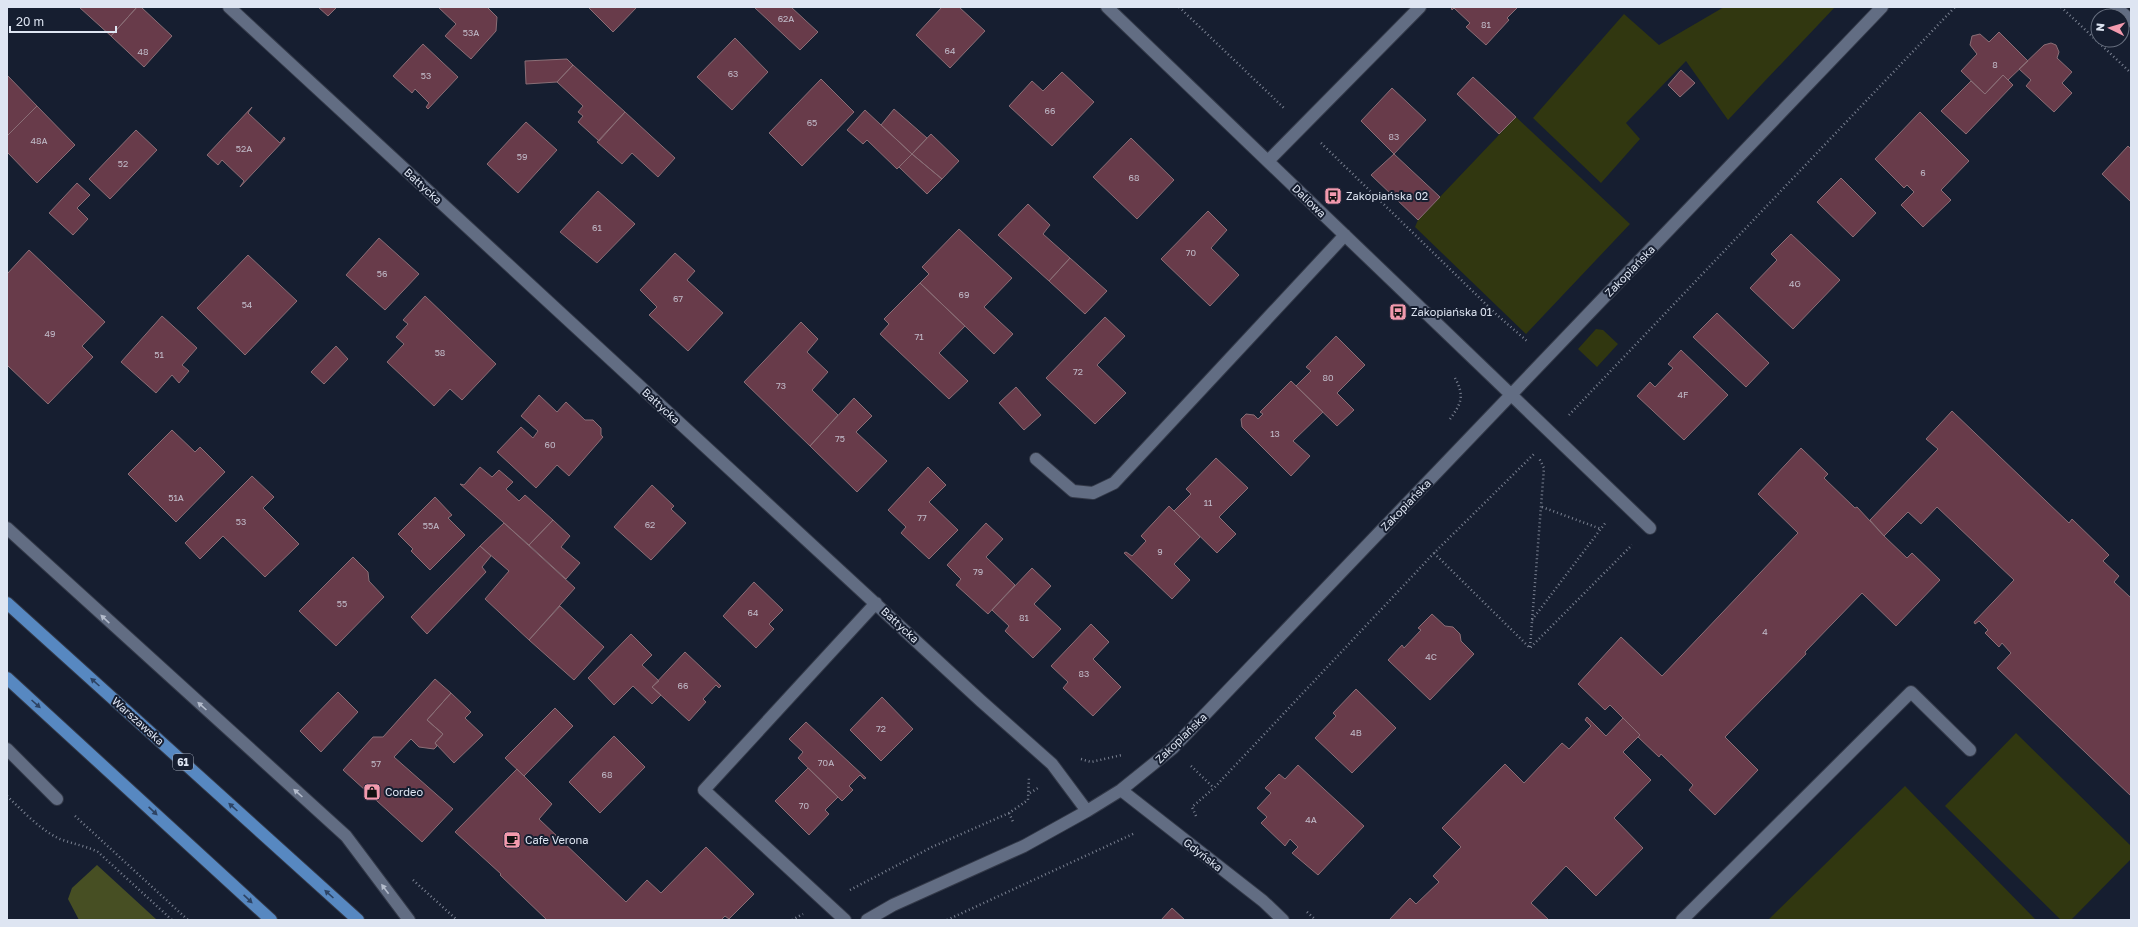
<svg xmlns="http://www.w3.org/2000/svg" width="2138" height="927" viewBox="0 0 2138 927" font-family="'Golos Text',sans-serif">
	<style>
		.green { fill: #313710 }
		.forest { fill: #474f23 }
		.building { fill: #683b4a; stroke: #8a6e76 }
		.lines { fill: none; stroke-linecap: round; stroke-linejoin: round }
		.minor-casing { stroke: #333948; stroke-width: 14 }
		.major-casing { stroke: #333948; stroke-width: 14 }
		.path { stroke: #7b8292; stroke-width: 2.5; stroke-dasharray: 1 3; stroke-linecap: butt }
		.minor { stroke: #626d83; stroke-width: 12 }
		.major { stroke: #5788c1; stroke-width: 12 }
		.oneway { fill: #b3bbcb }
		.oneway2 { fill: #2d4363 }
		.labels { text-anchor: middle; stroke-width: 4; stroke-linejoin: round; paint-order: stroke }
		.number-label { font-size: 9px; fill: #c0bac8 }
		.shield { fill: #161e30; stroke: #a2a9b8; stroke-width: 1 }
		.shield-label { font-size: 10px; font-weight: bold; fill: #dee5f2 }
		.street-label { font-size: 11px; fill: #dee5f2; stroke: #161e30 }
		.poi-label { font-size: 11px; fill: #dee5f2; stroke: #161e30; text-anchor: start }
	</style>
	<rect width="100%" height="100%" fill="#161e30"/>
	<path class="green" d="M1724,7H1835L1728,120L1686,61L1626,123L1640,139L1601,183L1533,118L1624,14L1659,45Z
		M1516,117L1630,224L1526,334L1415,227L1418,220Z
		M1596,329L1603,330L1618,344L1597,367L1578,349Z
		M2016,733L2131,846V859L2071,920H2061L1945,806Z
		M1905,786L2036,920H1768Z"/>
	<path class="forest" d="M97,865L157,920H79L68,899L72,888Z"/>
	<path class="building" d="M79,7H137L111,36Z
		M137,7H141L172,36L144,67L111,36Z
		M318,7H337L328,16Z
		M438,7H487L497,17L496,31L471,59L445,36L456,24Z
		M588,7H637L613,32Z
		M754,7H791L818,32L800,50Z
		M942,7H959L985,31L950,68L916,35Z
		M1451,7H1518L1507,18L1509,20L1486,45L1466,27L1470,23L1454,8L1452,10Z
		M1999,32L2028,61L2008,80L2003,75L1985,94L1961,71L1977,54L1970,45L1972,36L1980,34L1989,42Z
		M735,38L768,72L732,110L697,77Z
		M2051,43L2056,45L2059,52L2057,58L2072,72L2062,83L2072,93L2054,112L2026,86L2031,80L2019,69L2044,45Z
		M423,44L458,77L428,109L426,107L429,103L415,89L412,93L393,76Z
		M567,59L573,65L557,82L526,84L525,61Z
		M573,65L625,112L599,141L578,122L583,116L578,112L583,106L557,82Z
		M1681,70L1695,83L1680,97L1668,85Z
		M1062,72L1094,102L1052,146L1009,106L1032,81L1043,91Z
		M7,75L37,106L7,136Z
		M2003,75L2013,85L1966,134L1941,111L1971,81L1985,94Z
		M1473,77L1516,117L1499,134L1457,94Z
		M821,79L854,112L802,166L769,133Z
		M1392,88L1426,120L1394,154L1361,121Z
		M37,106L75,145L37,183L7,152V136Z
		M252,107L248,113L280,143L284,137L285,139L240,187L244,181L222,160L218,165L207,155Z
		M894,109L927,138L912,154L881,125Z
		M865,110L912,154L897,169L867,140L863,144L847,130Z
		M625,112L675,158L658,177L632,153L622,164L597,142Z
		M1920,112L1969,161L1941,190L1951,200L1923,227L1901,205L1914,192L1907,185L1904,188L1875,159Z
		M526,122L557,150L518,193L487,164Z
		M136,130L157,150L110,199L89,179Z
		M931,134L959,161L942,179L912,154Z
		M1131,138L1174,180L1137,219L1093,177Z
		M2128,146L2131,149V202L2102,174Z
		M912,154L942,179L927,194L899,167Z
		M1394,154L1440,197L1418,220L1371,175Z
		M1841,178L1876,213L1853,237L1817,202Z
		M77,183L90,195L77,208L88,219L73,235L49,213Z
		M598,191L635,224L597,263L560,232Z
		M1028,204L1050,225L1043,234L1070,258L1049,281L998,235Z
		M1208,211L1227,230L1211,248L1239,275L1210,306L1161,259Z
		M959,229L1012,278L984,307L1013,334L994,354L920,283L929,274L922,267Z
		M1791,234L1840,280L1793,329L1750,288L1777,260L1771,254Z
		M379,238L419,274L385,310L346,275Z
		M29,250L105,322L82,346L93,357L48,404L7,365V274Z
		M675,253L695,271L687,280L723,313L688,351L649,315L657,307L640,290Z
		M248,255L297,301L245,355L197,308Z
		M1070,258L1107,291L1085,314L1049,281Z
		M920,283L965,326L939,353L968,381L949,399L880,334L889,324L884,319Z
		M425,296L496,364L462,400L450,389L434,406L387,362L404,344L396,337L408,324L403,320Z
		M1717,313L1769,363L1746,387L1693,337Z
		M162,316L197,348L182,365L189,371L179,383L172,375L156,393L121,362Z
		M1105,317L1125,336L1097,365L1126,393L1095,424L1046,378Z
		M801,322L818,339L807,352L828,372L812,390L838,415L810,446L744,382Z
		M1336,336L1365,365L1337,393L1354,410L1337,426L1296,386L1311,371L1306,367Z
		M336,346L348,359L324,384L311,372Z
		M1681,350L1728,395L1684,440L1637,396L1650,382L1655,387L1673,368L1668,364Z
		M1291,381L1323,412L1293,441L1310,456L1291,476L1242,427L1241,419L1246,414L1254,415L1258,419L1263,414L1260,412Z
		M1016,387L1041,415L1024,430L999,403Z
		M539,395L557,412L566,402L585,420H593L601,428V435L603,437L569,476L557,465L536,488L497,452L521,427L533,438L538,431L521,416Z
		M854,398L872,416L856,432L887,461L857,492L810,446Z
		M1952,411L2069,523L2072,519L2109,555L2103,561L2119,576L2114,582L2131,598V796L1997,668L2011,653L2002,643L1999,647L1985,633L1988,630L1979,621L1975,624L1974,622L2014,580L1937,507L1921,524L1908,512L1884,536L1870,520L1938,449L1926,439Z
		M172,430L195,452L200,447L225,472L176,522L128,474Z
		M1801,448L1828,474L1824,478L1855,508L1857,507L1884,536L1907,558L1912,553L1940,580L1896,626L1862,593L1805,652L1806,654L1725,737L1758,770L1715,815L1689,790L1693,785L1661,754L1659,757L1638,737L1640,735L1610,705L1605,710L1578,684L1621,637L1662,676L1798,533L1758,494Z
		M1216,458L1248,488L1219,517L1236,534L1217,553L1174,511L1191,494L1186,489Z
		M480,467L492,477L499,470L513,482L506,489L519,501L525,495L553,520L529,545L460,484L464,485Z
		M928,467L946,485L929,502L958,530L929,559L901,533L906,527L888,510Z
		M252,476L274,497L263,508L299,544L265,577L223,536L200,559L185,543Z
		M652,485L674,506L671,509L686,523L651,560L614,527Z
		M435,497L452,515L448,518L465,535L430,570L411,551L413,549L398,534Z
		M1169,506L1200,537L1174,564L1190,580L1172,599L1124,553L1126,552L1132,556L1146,541L1141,536Z
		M553,520L570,536L561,547L580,563L566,579L529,545Z
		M504,523L575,588L529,640L485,599L509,571L480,546Z
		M986,523L1003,539L986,557L1015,585L988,614L956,585L961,579L947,565Z
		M480,546L491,556L482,567L486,572L427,634L411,617Z
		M353,557L368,572L369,581L384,597L336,646L299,611Z
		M1032,568L1051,586L1034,604L1061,629L1033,658L1005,631L1009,626L992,610Z
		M754,582L783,610L769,624L774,629L756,648L723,616Z
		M560,606L604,647L574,680L529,640Z
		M1432,614L1445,626L1453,627L1460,634L1461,641L1474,654L1430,700L1388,660L1402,645L1404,648L1421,630L1418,628Z
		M1091,624L1109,642L1093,659L1121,687L1093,716L1063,688L1068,682L1051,666Z
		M631,634L652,655L642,665L659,681L652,687L661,695L652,704L633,686L614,705L588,678Z
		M685,652L721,686L719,688L716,685L703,699L706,702L689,721L652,687Z
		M435,679L451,693L427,720L443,734L435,743L437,746L434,749L419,747L411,739L394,757L453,809L422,842L343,770L373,737H383Z
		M1356,689L1396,728L1352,773L1315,738L1336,716L1333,713Z
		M338,692L358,712L321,752L300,731Z
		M451,693L471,712L465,718L483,735L454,763L435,743L443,734L427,720Z
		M882,697L913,729L881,761L850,730Z
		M555,708L573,726L524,776L505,758Z
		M1587,717L1606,736L1623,718L1640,735L1623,752L1651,780L1614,818L1643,848L1596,896L1566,866L1531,903L1549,920H1389L1410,898L1416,904L1439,882L1433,876L1461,847L1442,828L1505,764L1524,783L1562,743L1569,749L1591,726L1585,720Z
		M806,722L866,778L864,779L860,775L849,786L853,790L842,801L798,758L803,752L789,739Z
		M614,736L645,767L600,813L569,782Z
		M1298,765L1364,826L1318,875L1292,853L1298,847L1290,839L1285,846L1261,823L1267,817L1257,808L1271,793L1265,788L1279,774L1285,779Z
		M808,768L838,797L825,810L829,814L809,835L775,801Z
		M517,769L552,804L539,819L626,902L647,880L661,893L706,847L754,894L729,919L725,916L721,920H547L500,875L501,874L455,832Z
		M1172,908L1185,920H1161Z"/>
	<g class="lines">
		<defs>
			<path id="minor" d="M229,7L981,701L1052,764L1087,811
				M1107,7L1650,528
				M2116,7L2131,21
				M1268,161L1420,7
				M1036,459L1073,491L1093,493L1114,483L1345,235
				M7,528L346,836L409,920
				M7,749L57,799
				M1121,790L1263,901L1283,920
				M845,920L704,790L876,603
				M867,920L893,905L1024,846L1087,811L1121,790L1173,748L1882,7
				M1682,920L1911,692L1970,750"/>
			<path id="major" d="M7,603L358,920
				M7,678L271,920"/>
		</defs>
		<use href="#minor" class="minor-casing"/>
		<use href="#major" class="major-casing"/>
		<path class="path" d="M1179,7L1285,109
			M2061,7L2131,73
			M1321,143L1497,315L1527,341
			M1569,415L1955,7
			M1450,419C1461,404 1465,396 1455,378
			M1542,507L1601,529
			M1434,553L1530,648L1632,545
			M1532,620L1606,522
			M1530,647L1544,468L1539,458
			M1081,759L1091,762L1122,755
			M1191,766L1214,788
			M1030,793L1038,788
			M7,796C23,811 40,830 60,839C73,844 86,846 98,852L172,920
			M1009,813L1014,824
			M75,816L188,920
			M1196,816L1192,807L1214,788L1434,553L1535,453
			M413,880L457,920
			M850,890L932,847L1009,813L1028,800L1029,777
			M1307,912L1316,920
			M792,920L803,914
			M947,920L1135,833"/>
		<use href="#minor" class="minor"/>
		<use href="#major" class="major"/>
	</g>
	<defs><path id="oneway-solid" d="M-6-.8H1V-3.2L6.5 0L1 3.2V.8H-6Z"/></defs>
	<g class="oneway">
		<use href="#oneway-solid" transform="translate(105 619) rotate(-137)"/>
		<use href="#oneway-solid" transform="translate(202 706) rotate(-138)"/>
		<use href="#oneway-solid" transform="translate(298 793) rotate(-138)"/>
		<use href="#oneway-solid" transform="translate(385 889) rotate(-127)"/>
	</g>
	<g class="oneway2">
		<use href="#oneway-solid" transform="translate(95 682) rotate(-138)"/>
		<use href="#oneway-solid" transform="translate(36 704) rotate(42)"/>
		<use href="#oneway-solid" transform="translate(233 807) rotate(-138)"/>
		<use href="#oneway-solid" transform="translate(153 811) rotate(43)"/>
		<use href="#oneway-solid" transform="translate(329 894) rotate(-138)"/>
		<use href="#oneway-solid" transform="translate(248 899) rotate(43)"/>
	</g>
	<defs>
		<symbol id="bus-square" viewBox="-11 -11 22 22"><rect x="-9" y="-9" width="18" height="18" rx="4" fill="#f29aae" stroke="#161e30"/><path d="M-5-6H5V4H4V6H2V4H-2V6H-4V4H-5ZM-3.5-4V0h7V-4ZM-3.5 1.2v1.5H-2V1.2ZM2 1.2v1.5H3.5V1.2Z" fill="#111"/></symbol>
		<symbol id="shop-square" viewBox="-11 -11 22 22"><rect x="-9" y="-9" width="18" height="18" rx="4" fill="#f29aae" stroke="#161e30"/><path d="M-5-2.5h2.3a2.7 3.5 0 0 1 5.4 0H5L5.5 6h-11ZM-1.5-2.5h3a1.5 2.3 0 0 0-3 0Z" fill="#111"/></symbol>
		<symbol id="cafe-square" viewBox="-11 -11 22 22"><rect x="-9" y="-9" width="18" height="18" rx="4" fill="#f29aae" stroke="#161e30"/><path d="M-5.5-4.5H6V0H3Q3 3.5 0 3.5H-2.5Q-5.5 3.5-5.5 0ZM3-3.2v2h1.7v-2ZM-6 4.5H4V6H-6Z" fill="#111"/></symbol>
	</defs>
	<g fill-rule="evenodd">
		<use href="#bus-square" x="1323" y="186" width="20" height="20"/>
		<use href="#bus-square" x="1388" y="302" width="20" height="20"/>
		<use href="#shop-square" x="362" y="782" width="20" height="20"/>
		<use href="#cafe-square" x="502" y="830" width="20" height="20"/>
	</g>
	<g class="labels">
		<g class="number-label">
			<text x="786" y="22">62A</text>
			<text x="1486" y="28">81</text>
			<text x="471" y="36">53A</text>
			<text x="950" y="54">64</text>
			<text x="143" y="55">48</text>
			<text x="1995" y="68">8</text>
			<text x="733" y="77">63</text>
			<text x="426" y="79">53</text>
			<text x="1050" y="114">66</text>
			<text x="812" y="126">65</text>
			<text x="1394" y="140">83</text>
			<text x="39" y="144">48A</text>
			<text x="244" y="152">52A</text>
			<text x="522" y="160">59</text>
			<text x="123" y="167">52</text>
			<text x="1923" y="176">6</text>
			<text x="1134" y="181">68</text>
			<text x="597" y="231">61</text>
			<text x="1191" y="256">70</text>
			<text x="382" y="277">56</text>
			<text x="1795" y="287">4G</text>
			<text x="964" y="298">69</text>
			<text x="678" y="302">67</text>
			<text x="247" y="308">54</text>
			<text x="50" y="337">49</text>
			<text x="919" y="340">71</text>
			<text x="440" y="356">58</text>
			<text x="159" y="358">51</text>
			<text x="1078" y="375">72</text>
			<text x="1328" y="381">80</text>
			<text x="781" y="389">73</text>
			<text x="1683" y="398">4F</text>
			<text x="1275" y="437">13</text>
			<text x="840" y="442">75</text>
			<text x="550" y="448">60</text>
			<text x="176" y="501">51A</text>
			<text x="1208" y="506">11</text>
			<text x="922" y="521">77</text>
			<text x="241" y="525">53</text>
			<text x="650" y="528">62</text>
			<text x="431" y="529">55A</text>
			<text x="1160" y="555">9</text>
			<text x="978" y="575">79</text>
			<text x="342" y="607">55</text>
			<text x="753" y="616">64</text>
			<text x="1024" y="621">81</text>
			<text x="1765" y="635">4</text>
			<text x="1431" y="660">4C</text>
			<text x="1084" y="677">83</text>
			<text x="683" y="689">66</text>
			<text x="881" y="732">72</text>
			<text x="1356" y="736">4B</text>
			<text x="826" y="766">70A</text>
			<text x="376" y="767">57</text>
			<text x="607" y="778">68</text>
			<text x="804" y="809">70</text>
			<text x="1311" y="823">4A</text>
		</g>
		<rect class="shield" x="173" y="754" width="20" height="16" rx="3"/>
		<g class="shield-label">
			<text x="183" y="766">61</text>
		</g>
		<g class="street-label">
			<text transform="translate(423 186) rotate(43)" y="4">Bałtycka</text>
			<text transform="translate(1309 201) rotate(44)" y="4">Daliowa</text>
			<text transform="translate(1630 271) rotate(-46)" y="4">Zakopiańska</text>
			<text transform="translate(661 406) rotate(43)" y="4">Bałtycka</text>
			<text transform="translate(1406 505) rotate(-46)" y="4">Zakopiańska</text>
			<text transform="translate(900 625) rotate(43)" y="4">Bałtycka</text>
			<text transform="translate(138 721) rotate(42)" y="4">Warszawska</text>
			<text transform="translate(1181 738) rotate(-44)" y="4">Zakopiańska</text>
			<text transform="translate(1203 855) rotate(38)" y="4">Gdyńska</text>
		</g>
		<g class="poi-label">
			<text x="1346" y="200">Zakopiańska 02</text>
			<text x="1411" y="316">Zakopiańska 01</text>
			<text x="385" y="796">Cordeo</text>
			<text x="525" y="844">Cafe Verona</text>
		</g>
	</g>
	<rect width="2138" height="927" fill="none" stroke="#dee5f2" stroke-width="16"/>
	<g transform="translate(2110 28) rotate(275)"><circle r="19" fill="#161e30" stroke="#666e7e"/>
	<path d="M0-3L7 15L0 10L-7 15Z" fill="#f29aae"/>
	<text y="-6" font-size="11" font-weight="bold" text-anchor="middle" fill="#dee5f2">N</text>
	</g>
	<path d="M10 26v6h106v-6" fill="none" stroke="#dee5f2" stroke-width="2"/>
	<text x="16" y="26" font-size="12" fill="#dee5f2" stroke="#161e30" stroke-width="3" paint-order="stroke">20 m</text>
</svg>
